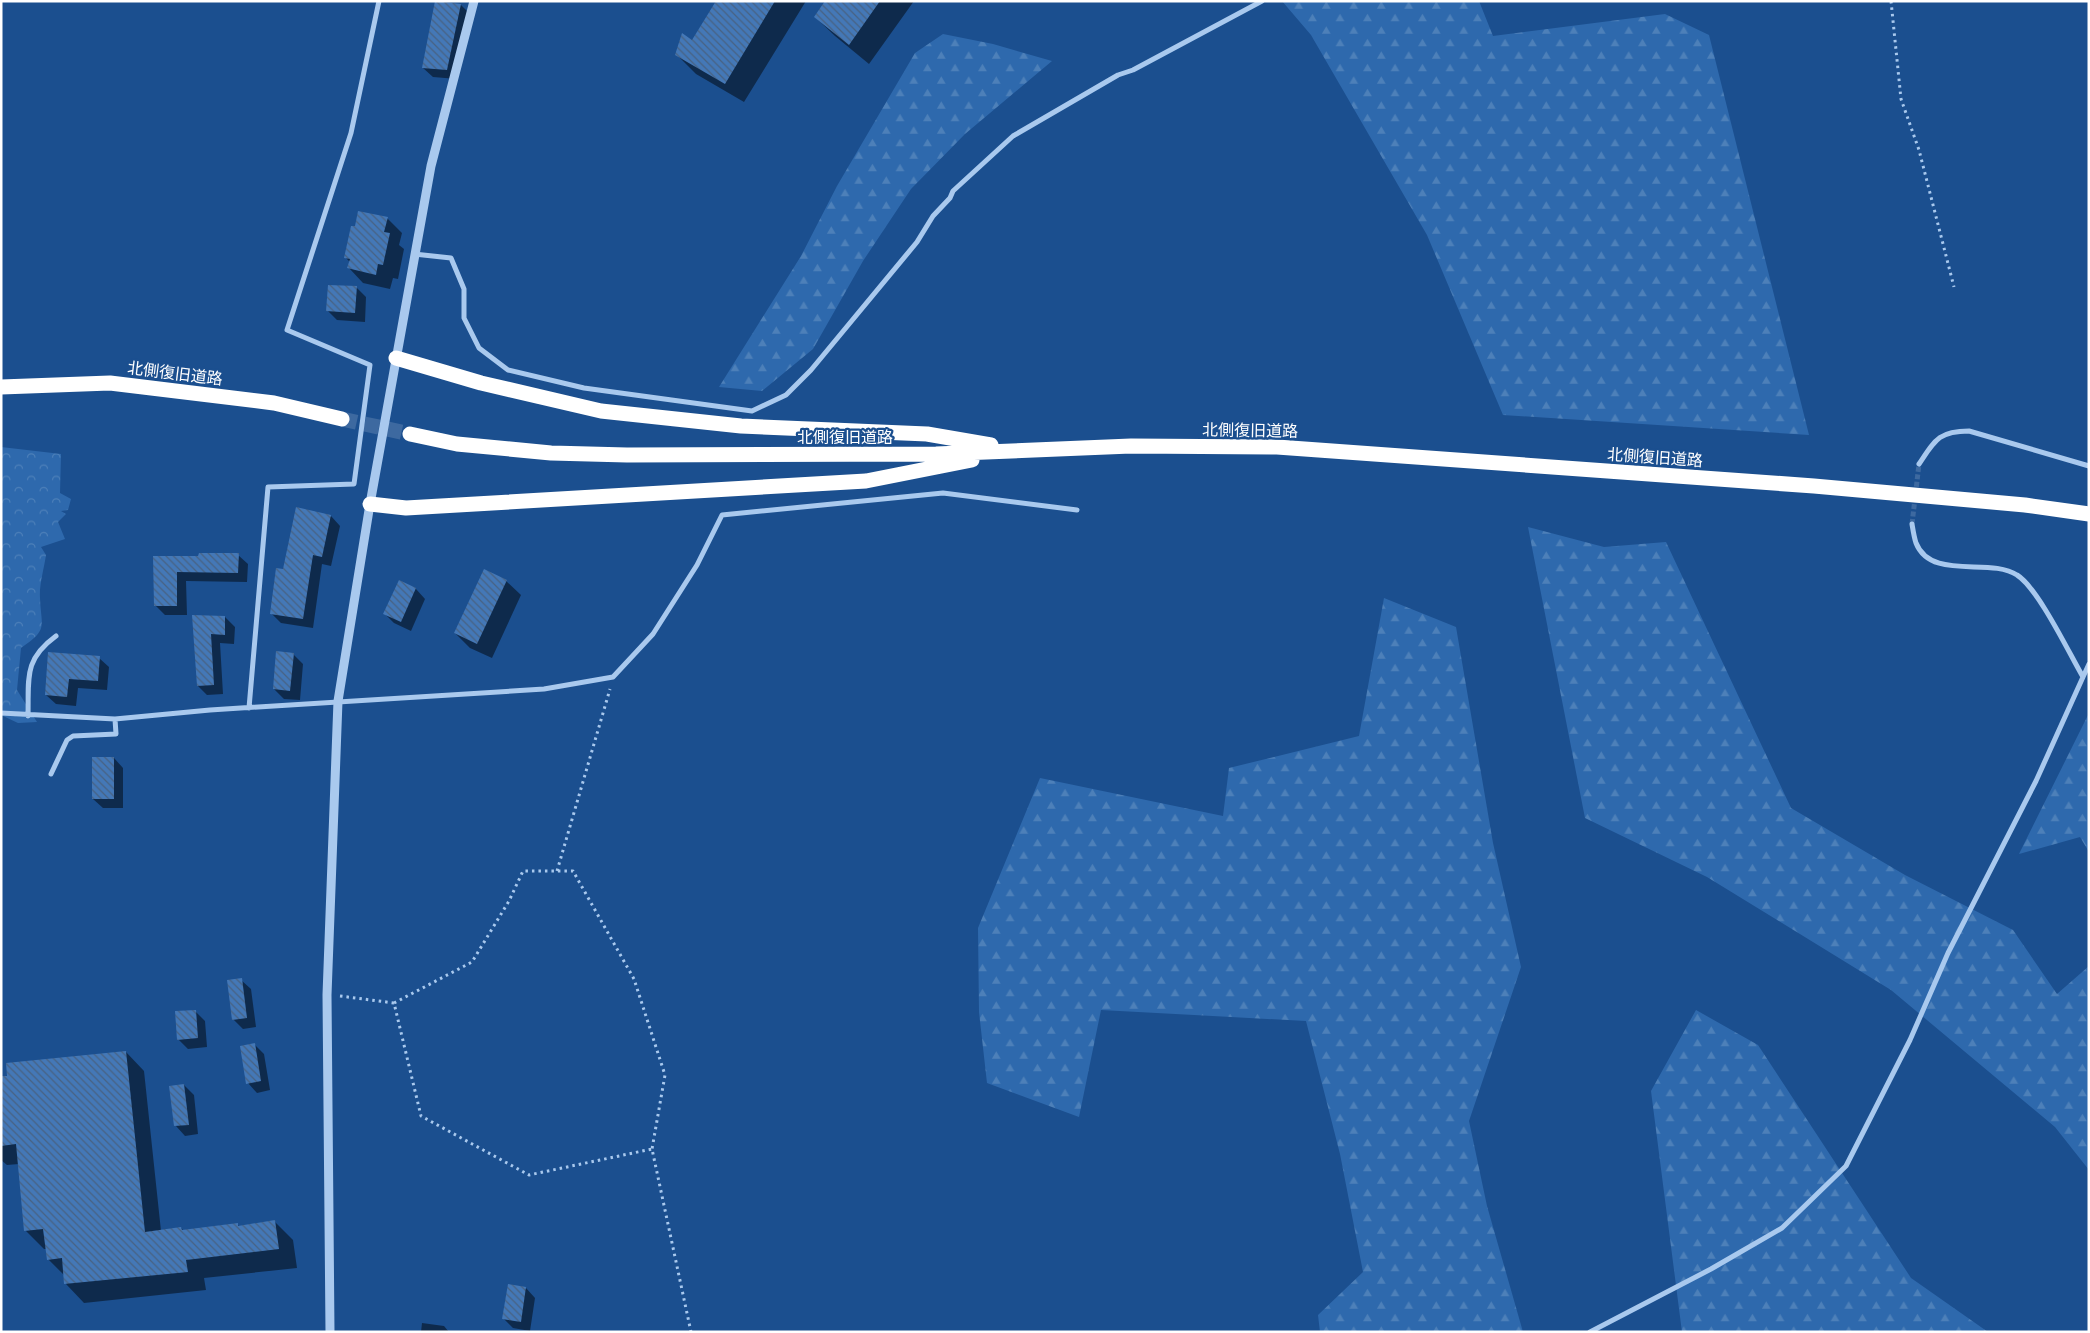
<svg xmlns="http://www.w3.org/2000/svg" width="2090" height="1333" viewBox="0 0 2090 1333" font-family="Cabin,'Noto Sans JP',sans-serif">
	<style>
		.forest { fill: url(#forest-firs) }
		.park { fill: url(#park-crowns) }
		.shadow { fill: #0007 }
		.building { fill: url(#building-back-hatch) }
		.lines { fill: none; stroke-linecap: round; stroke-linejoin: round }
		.minor-tunnel { stroke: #3d69a0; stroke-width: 5; stroke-dasharray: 5 2.5; stroke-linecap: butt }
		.motorway-tunnel { stroke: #3d69a0; stroke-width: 15; stroke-dasharray: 15 8; stroke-linecap: butt }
		.path { stroke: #a9c9ee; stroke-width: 3; stroke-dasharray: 2.5 4; stroke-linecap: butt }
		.minor { stroke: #a9c9ee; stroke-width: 5 }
		.tertiary { stroke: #a9c9ee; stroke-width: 9 }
		.motorway { stroke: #fff; stroke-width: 15 }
		.labels { text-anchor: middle; stroke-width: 4.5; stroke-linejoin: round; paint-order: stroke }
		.street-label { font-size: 16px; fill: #fff; stroke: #1b4f8f }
	</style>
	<defs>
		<pattern id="forest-firs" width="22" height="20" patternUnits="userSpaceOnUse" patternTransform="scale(1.25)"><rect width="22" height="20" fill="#2e69ad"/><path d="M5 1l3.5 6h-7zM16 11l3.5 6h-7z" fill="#4d80b9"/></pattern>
		<pattern id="park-crowns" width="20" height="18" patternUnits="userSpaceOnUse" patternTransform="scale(1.25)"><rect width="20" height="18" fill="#2e69ad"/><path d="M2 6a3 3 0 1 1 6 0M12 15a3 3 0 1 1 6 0" fill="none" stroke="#4d80b9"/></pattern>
		<pattern id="building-back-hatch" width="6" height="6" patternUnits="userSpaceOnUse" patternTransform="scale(1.25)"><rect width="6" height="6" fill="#4478b7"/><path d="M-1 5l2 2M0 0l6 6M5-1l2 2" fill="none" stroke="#486282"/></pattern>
	</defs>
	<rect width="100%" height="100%" fill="#1b4f8f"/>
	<path class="forest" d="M1282,1H1479L1493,36L1665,14L1709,35L1809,435L1503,415L1427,235L1311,35Z
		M943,34L993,44L1052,61L965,134L911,189L863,261L813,349L762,391L719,387L801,256L837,186L915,53Z
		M1528,527L1604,547L1666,542L1791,808L1905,875L2013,930L2057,994L2089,966V1170L2055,1127L1891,990L1707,877L1585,818Z
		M1384,598L1456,627L1493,843L1521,967L1469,1121L1487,1206L1523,1332H1320L1318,1315L1363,1272L1340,1154L1306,1021L1101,1010L1079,1117L987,1083L979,1012L978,928L1040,778L1223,816L1229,768L1359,736Z
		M2089,713V852L2080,837L2019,854Z
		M1696,1010L1758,1045L1911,1278L1988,1332H1682L1651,1091Z"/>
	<path class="park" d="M1,447L61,454L60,493L71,499L68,510L61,511L66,514L58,522L65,539L41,547L46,555C44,569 39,585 40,598C41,627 49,629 21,648L17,690L37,722L18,723L1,715Z"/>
	<path class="shadow" d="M437,1L461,5L471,15L457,79L433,77L423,68Z
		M717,1H806L744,102L696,74L676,54L692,42Z
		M827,1H914L869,64L835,36L815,17Z
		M387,218L402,233L399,245L404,249L398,279L393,278L390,289L363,283L349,268L350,262L345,257Z
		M356,287L366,297L365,322L337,320L328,311Z
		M331,516L340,526L331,566L322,564L313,628L281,623L271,613L284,571Z
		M238,555L248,564L247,582L186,581L187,615H165L155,605V558Z
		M506,581L521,595L492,658L470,648L455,633Z
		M399,582L416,589L425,599L411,631L394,623L385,614Z
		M193,617H225L235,627L234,644L220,643L223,694L207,695L198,686Z
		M293,654L303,664L300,700L284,699L274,689Z
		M99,658L109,667L107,690L78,688L76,706L56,704L46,695Z
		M114,758L123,768V808H103L93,799Z
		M241,980L251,989L256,1027L243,1029L233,1019Z
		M195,1011L205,1021L207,1047L188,1049L178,1039Z
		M255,1045L264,1054L270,1090L257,1093L248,1083Z
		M126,1052L144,1071L161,1231L181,1228L184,1231L238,1225L239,1227L274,1221L293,1240L297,1268L204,1278L206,1290L84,1303L66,1284L65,1276L48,1259L47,1249H44L25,1230L19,1164L7,1165L1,1160V1077Z
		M184,1085L194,1095L198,1134L185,1136L176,1126Z
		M526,1288L535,1298L530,1331L513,1328L504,1319Z
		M422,1323L444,1326L449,1332H421Z"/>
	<path class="building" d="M435,1L461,4L447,70L422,68Z
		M716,1H775L725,84L675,55L682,33L692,40Z
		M825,1H880L849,45L814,17Z
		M358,211L388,217L384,232L390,233L383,265L378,264L376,275L347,268L350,259L344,258L351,226H355Z
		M328,285L357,286L355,313L326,311Z
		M296,507L331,515L322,557L313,555L303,619L270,614L276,568L283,569Z
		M199,553H239L238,573L177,572V606H154L153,556H198Z
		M484,569L507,580L477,644L454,633Z
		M399,580L416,588L401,622L383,614Z
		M192,615L225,616V635L211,634L214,685L197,686Z
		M276,651L294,653L290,691L273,689Z
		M48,652L100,656L98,681L69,679L67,697L45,695Z
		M92,757H114V799H92Z
		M242,978L247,1018L232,1020L227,980Z
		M196,1010L198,1038L177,1040L175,1011Z
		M255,1043L261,1081L246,1084L240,1046Z
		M126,1051L145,1232L181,1227L182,1230L238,1223V1226L275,1220L279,1249L186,1260L188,1272L64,1284L62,1258L47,1260L43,1229L24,1231L16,1144L1,1146V1076H7L6,1063Z
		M184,1084L189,1125L174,1126L169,1086Z
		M508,1284L526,1287L521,1322L502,1319Z"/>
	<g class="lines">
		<path class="minor-tunnel" d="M1912,524L1919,464"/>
		<path class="motorway-tunnel" d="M342,419L410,434"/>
		<path class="path" d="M1891,1L1901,99L1919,150L1954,287
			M557,871L610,689
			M340,996L394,1003L421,1116L529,1175L652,1149L691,1332
			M394,1003L472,962L509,901L523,871H573L634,979L665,1075L652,1149"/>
		<path class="minor" d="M414,254L451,258L464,289V318L479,348L508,370L584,388L752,411L786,395L811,370L917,242L933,216L950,198L953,191L1013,136L1118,75L1133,70L1262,1
			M1919,464C1935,440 1939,431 1969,431L2089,466
			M2083,677L2089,664
			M249,708L268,487L354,484L370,365L287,330L351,133L379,1
			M1,713L115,719L210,710L544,689L613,677L653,634L697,565L722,515L943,493L1077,510
			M28,716C29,679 23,660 56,636
			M51,774L67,740L73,736L116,734L115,719
			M1590,1332L1711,1269L1782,1228L1846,1166L1910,1040L1948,953L2036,781L2083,677C2069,653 2038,588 2017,575C1990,557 1931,581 1916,543C1914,537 1913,530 1912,524"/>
		<path class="tertiary" d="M330,1332L327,995L338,701L370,504L431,166L474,1"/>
		<path class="motorway" d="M396,358L481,383L601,411L741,426L927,434L991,445
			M1,387L110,383L274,403L342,419
			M410,434L457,444L551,453L627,455L936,454L1131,446L1277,447L1814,486L2025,505L2089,514
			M370,504L406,508L866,481L972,460"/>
	</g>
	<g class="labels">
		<g class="street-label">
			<text transform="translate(175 373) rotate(7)" y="6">北側復旧道路</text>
			<text transform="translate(1250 430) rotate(1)" y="6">北側復旧道路</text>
			<text x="845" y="443">北側復旧道路</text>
			<text transform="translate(1655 457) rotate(4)" y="6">北側復旧道路</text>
		</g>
	</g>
	<rect width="2090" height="1333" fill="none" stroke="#ffffff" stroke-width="5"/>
</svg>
